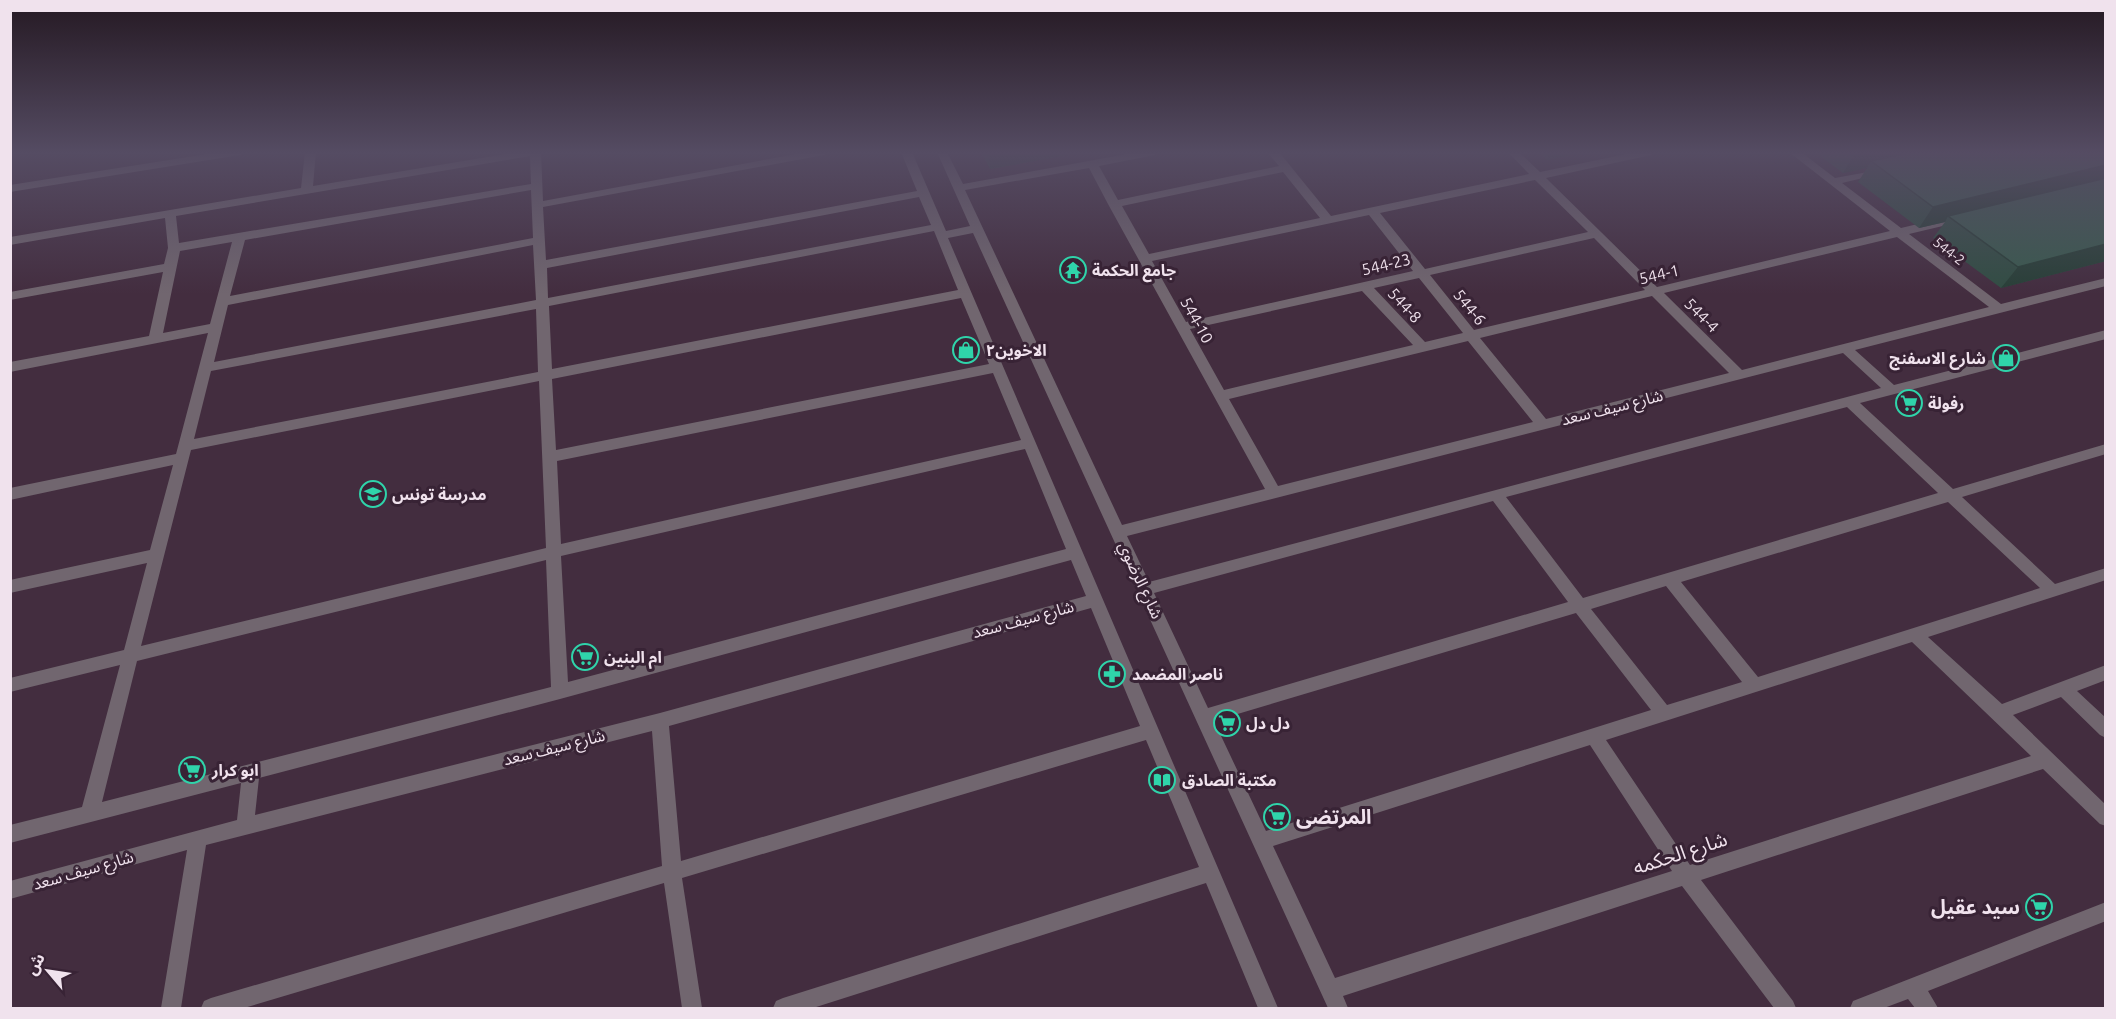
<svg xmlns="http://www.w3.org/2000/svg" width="2116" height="1019" viewBox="0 0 2116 1019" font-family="Ubuntu,'Noto Sans Arabic',sans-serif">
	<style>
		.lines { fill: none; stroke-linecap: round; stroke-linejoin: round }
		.minor { fill: #71666f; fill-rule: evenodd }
		.wall { fill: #314d43 }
		.shaded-wall { fill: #283f37 }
		.building { fill: #395a4e; stroke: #283f37; stroke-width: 1.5 }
		.labels { text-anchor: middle; stroke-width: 6; stroke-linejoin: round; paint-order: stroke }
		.far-street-label { font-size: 14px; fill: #f0e2ed; stroke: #382335 }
		.street-label { font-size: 16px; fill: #f0e2ed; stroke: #382335 }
		.poi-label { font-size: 16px; font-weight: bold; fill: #f0e2ed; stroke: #382335; text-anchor: start }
		.near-poi-label { font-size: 20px; font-weight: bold; fill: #f0e2ed; stroke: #382335; text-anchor: start }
		.near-street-label { font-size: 20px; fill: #f0e2ed; stroke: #382335 }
	</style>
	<rect width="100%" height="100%" fill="#432d3f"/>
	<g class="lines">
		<path class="minor" d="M220,152H246L240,155L10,192V185Z
			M305,152H316L313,186L517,152H541L543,201L807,152H830L824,155L543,207L546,260L917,191L901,152H912L946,231L970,226L937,152H947L963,184L1138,152H1160L1155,155L1099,166L1118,200L1279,166L1267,152H1279L1331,216L1529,174L1508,152H1519L1540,172L1636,152H1656L1651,155L1546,178L1657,287L1890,231L1789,152H1801L1835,178L1884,169V173L1842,183L1901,228L1964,213L1968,214V220L1909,234L2001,304L2106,278V286L1855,350L1894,385L2106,330V339L1860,403L1953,489L2106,444V454L1962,497L2055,584L2106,568V580L1928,637L2002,704L2106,665V680L2077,691L2106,718V738L2100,735L2061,697L2013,715L2106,805V826L2100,824L2043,769L1701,880L1793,1001L1796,1008H1774L1682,886L1343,996L1348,1008H1328L973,233L948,238L1278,1008H1258L1206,883L813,1008H773L776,1001L783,998L1199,867L1146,740L682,878L702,1008H682L664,883L244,1008H201L204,1001L211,998L662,866L652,731L206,845L181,1008H161L187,850L10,899V881L237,820L241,783L10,843V825L82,807L120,665L10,692V678L124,650L147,563L10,593V580L150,550L173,465L10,500V488L176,454L208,333L10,372V362L149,336L163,272L10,300V292L164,264L168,248L165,218L10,245V237L301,188ZM530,156L531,184L179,243L176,216ZM1089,168L1108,204L1265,489L1122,525L965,190ZM1283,172L1320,218L1149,254L1122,206ZM1535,180L1588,232L1425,269L1380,213ZM531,190L533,238L230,296L245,240ZM919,197L931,225L548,298L547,268ZM1369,215L1413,271L1186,322L1152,261ZM934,231L958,290L552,369L549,306ZM1897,237L1989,307L1742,370L1664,293ZM1594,238L1645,290L1474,330L1430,275ZM232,242L210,324L163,333L180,251ZM533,245L536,300L214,362L228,305ZM1419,278L1463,333L1425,342L1374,288ZM1362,291L1413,345L1224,390L1190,329ZM1652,296L1729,373L1546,419L1480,338ZM961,298L989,364L556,450L552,379ZM536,309L538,372L194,439L211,371ZM1468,341L1533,422L1278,486L1229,399ZM1843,353L1881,388L1149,582L1127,536ZM993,373L1021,440L561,544L557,461ZM539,381L546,548L141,646L191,450ZM1847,407L1938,493L1583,598L1506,497ZM1025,449L1066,549L568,682L561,556ZM1493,501L1568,602L1208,708L1154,593ZM1948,502L2040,588L1758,677L1681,582ZM546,560L551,687L102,802L137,661ZM1071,560L1086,596L660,713L255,815L259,778L560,699ZM1666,586L1742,682L1667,705L1591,609ZM1091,608L1140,726L681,861L669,726ZM1576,613L1651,710L1266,831L1214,721ZM1912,642L2031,756L1690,865L1606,740ZM1590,745L1672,871L1335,978L1273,846Z
			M2106,902V921L1928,991L1938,1008H1915L1908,999L1884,1008H1850L1853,1001Z"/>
	</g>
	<path class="wall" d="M981,152H1083L990,169Z
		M1539,152H1585L1547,160Z
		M1815,152H2106V261L2001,288L1933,238L1945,222L1919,228L1858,182L1867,168L1843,173Z"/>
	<path class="shaded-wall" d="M989,152H1083L990,169Z
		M1550,152H1585L1547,160Z
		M1856,152H1935L1871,161L1867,168L1843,173Z
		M2106,165V182L1948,216L1945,222L1919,228L1933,207Z
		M2106,244V261L2001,288L2018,267Z"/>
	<path class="building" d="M1912,152H2106V165L1933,207L1871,161Z
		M2106,178V244L2018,267L1948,216Z"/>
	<linearGradient id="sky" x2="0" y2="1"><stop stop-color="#251923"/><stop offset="0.52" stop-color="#554c63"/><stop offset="1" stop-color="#554c63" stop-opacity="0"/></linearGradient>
	<rect width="2116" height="294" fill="url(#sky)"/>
	<defs>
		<symbol id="temple-ring" viewBox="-11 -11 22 22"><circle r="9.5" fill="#382335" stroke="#2fd4aa" stroke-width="1.5"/><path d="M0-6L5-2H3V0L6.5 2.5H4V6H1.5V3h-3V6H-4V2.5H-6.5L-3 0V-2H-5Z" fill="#2fd4aa"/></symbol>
		<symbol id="shop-ring" viewBox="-11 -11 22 22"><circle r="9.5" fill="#382335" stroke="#2fd4aa" stroke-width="1.5"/><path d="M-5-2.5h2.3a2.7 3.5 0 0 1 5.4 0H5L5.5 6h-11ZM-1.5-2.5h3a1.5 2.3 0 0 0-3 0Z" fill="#2fd4aa"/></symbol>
		<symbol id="supermarket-ring" viewBox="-11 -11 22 22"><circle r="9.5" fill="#382335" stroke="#2fd4aa" stroke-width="1.5"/><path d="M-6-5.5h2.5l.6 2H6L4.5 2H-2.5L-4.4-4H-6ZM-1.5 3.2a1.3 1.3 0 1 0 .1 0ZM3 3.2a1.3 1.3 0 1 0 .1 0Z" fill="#2fd4aa"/></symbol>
		<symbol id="school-ring" viewBox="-11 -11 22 22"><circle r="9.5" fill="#382335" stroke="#2fd4aa" stroke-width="1.5"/><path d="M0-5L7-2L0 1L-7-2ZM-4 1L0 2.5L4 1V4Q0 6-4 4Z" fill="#2fd4aa"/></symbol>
		<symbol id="pharmacy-ring" viewBox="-11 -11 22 22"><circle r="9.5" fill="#382335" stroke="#2fd4aa" stroke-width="1.5"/><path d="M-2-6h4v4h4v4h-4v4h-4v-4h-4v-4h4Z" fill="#2fd4aa"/></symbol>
		<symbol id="library-ring" viewBox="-11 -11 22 22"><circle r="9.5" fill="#382335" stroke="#2fd4aa" stroke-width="1.5"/><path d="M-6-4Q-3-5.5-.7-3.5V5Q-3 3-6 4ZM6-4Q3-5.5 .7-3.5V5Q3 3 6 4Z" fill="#2fd4aa"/></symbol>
	</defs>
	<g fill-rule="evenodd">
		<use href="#temple-ring" x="1058" y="255" width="30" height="30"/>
		<use href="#shop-ring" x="951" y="335" width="30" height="30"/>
		<use href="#shop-ring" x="1991" y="343" width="30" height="30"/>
		<use href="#supermarket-ring" x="1894" y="388" width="30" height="30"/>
		<use href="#school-ring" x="358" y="479" width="30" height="30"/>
		<use href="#supermarket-ring" x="570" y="642" width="30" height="30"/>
		<use href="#pharmacy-ring" x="1097" y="659" width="30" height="30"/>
		<use href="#supermarket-ring" x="1212" y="708" width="30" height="30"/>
		<use href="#supermarket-ring" x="177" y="755" width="30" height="30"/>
		<use href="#library-ring" x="1147" y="765" width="30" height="30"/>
		<use href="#supermarket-ring" x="1262" y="802" width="30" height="30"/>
		<use href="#supermarket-ring" x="2024" y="892" width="30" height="30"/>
	</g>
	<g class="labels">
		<g class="far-street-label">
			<text transform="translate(1949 251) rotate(38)" y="5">544-2</text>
		</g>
		<g class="street-label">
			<text transform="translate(1386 264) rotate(-13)" y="6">544-23</text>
			<text transform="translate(1659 274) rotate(-13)" y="6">544-1</text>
			<text transform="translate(1405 305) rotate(47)" y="6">544-8</text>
			<text transform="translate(1470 307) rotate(51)" y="6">544-6</text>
			<text transform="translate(1702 315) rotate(45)" y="6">544-4</text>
			<text transform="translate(1197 320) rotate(61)" y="6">544-10</text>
			<text transform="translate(1612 407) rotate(-14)" y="6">شارع سيف سعد</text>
			<text transform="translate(1141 580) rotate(65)" y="6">شارع الرضوي</text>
			<text transform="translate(1023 619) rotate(-15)" y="6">شارع سيف سعد</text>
			<text transform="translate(554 747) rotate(-14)" y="6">شارع سيف سعد</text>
			<text transform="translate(83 870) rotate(-16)" y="6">شارع سيف سعد</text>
		</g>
		<g class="poi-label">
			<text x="1092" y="276">جامع الحكمة</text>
			<text x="986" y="356">الاخوين٢</text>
			<text x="1986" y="364" text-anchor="end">شارع الاسفنج</text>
			<text x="1928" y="409">رفولة</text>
			<text x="392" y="500">مدرسة تونس</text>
			<text x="604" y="663">ام البنين</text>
			<text x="1132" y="680">ناصر المضمد</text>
			<text x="1246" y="729">دل دل</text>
			<text x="212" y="776">ابو كرار</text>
			<text x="1182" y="786">مكتبة الصادق</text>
		</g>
		<g class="near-poi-label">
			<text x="1296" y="824">المرتضى</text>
			<text x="2020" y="914" text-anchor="end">سيد عقيل</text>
		</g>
		<g class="near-street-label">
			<text transform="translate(1680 853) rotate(-18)" y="7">شارع الحكمه</text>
		</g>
	</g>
	<rect width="2116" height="1019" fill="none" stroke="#f0e2ed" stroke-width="24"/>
	<g transform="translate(48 971) rotate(299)" stroke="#382335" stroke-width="4.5" paint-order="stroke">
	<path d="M0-4.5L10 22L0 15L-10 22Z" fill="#f0e2ed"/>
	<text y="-9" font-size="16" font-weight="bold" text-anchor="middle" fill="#f0e2ed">ش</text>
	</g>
</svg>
